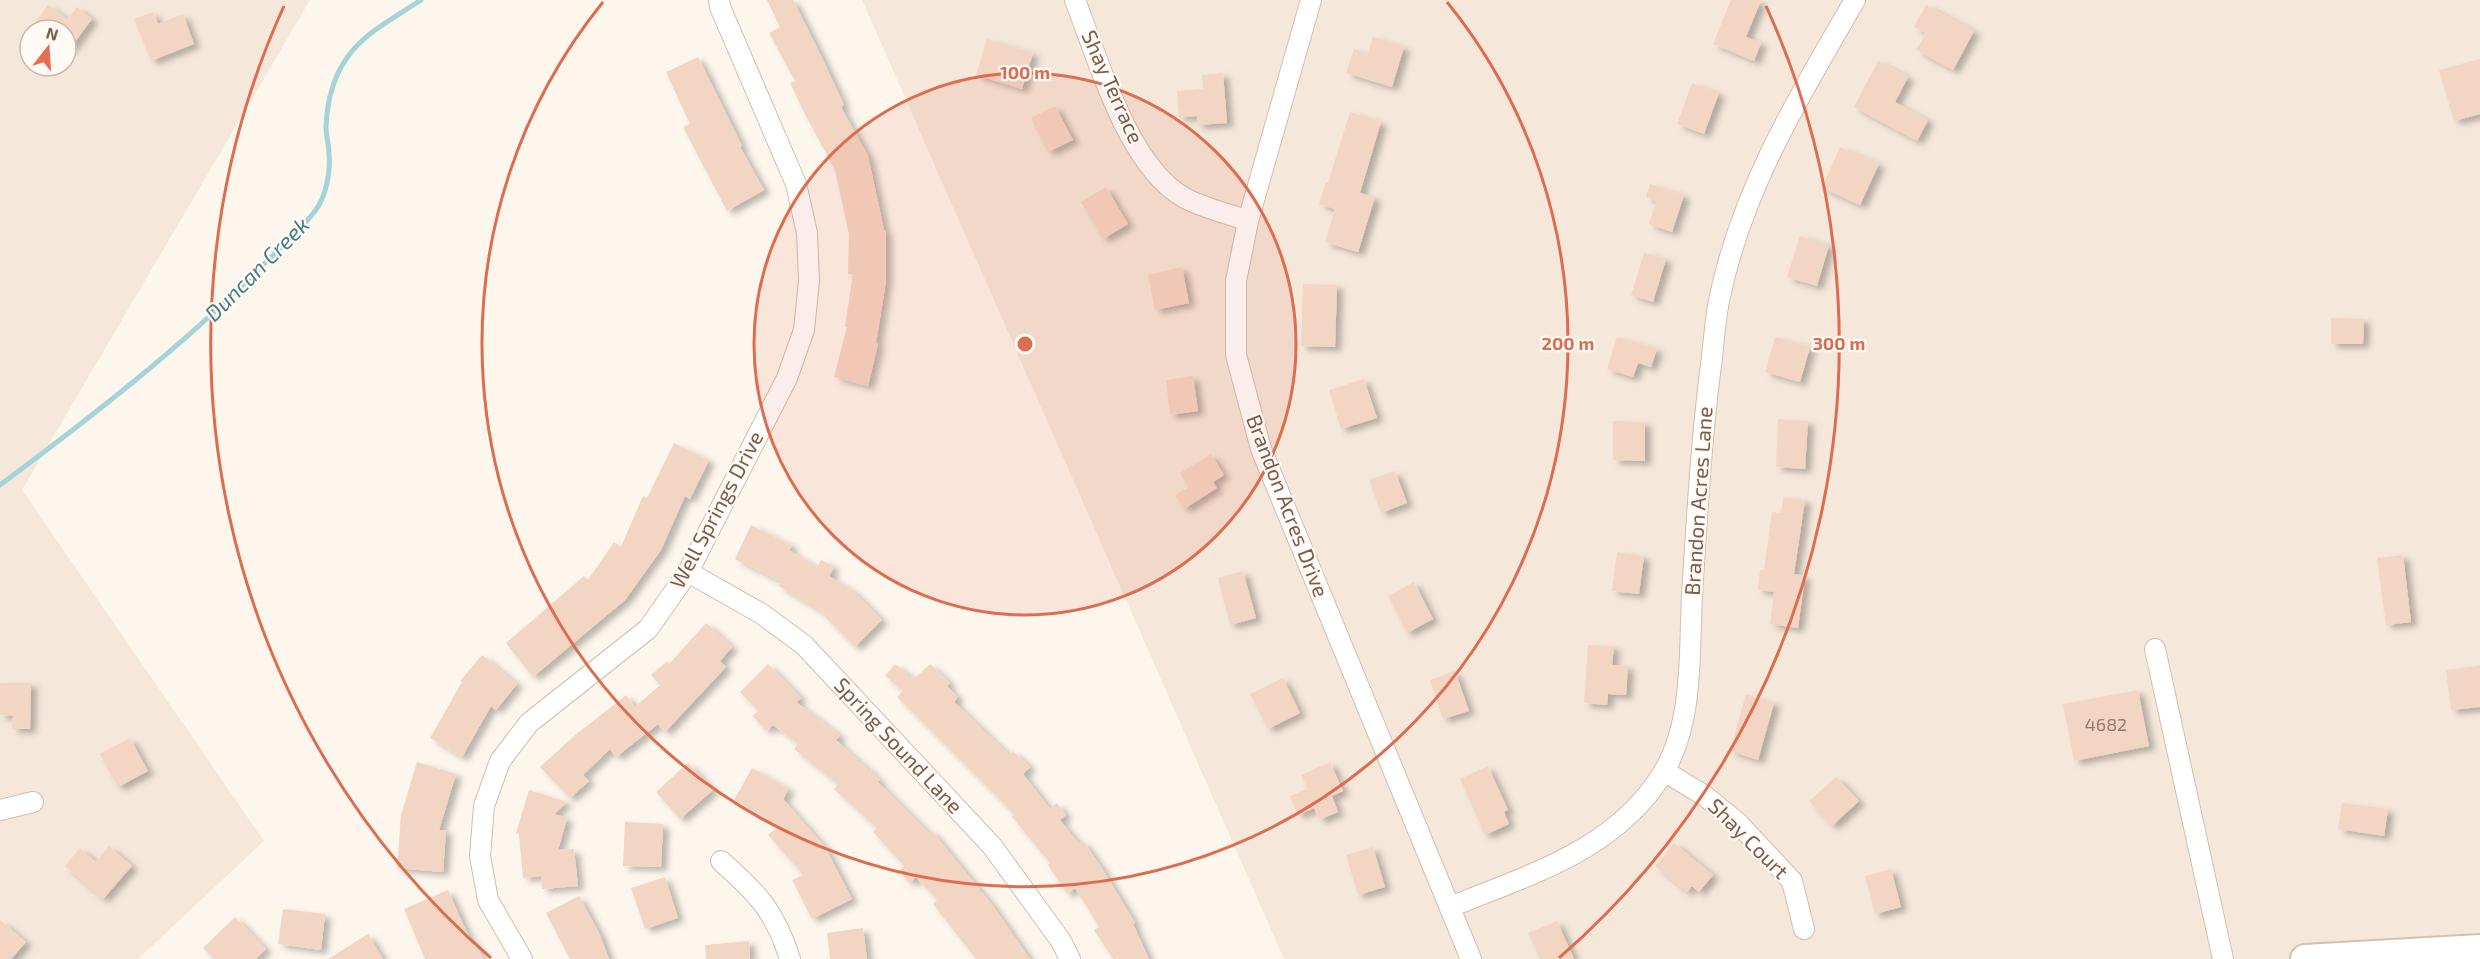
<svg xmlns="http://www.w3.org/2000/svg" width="2480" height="959" viewBox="0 0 2480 959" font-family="'Exo 2',sans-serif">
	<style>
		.residential { fill: #f5e8da; fill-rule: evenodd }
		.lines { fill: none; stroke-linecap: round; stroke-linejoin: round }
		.stream { stroke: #a5d3da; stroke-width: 5 }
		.building { fill: #f3d5c3; filter: url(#shadow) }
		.street-casing { stroke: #d1beb0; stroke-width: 22 }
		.secondary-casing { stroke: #d6c0b0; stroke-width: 32 }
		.street { stroke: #fff; stroke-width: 20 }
		.secondary { stroke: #fff; stroke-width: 28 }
		.ring { fill: none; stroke: #dc6d51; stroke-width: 3 }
		.labels { text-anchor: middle; stroke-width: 4.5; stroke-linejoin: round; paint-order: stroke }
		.number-label { font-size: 18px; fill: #987a6a }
		.street-label { font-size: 21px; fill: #7a5c4d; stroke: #fffaf3 }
		.water-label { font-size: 22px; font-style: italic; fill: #437c86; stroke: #fffaf3 }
		.centre { fill: #dc6d51; stroke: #fffaf3; stroke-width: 3 }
		.ring-label { font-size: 18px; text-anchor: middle; font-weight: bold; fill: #dc6d51; stroke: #fffaf3; stroke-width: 4.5; stroke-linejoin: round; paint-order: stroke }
	</style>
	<defs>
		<filter id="shadow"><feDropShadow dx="6" dy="4" stdDeviation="3" flood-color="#0004"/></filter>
	</defs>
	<rect width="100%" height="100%" fill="#fdf6ec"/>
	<path class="residential" d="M0,0H310L22,490L264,841L138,959H0ZM30,30H66V66H30Z
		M862,0H2480V951L2449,959H1284Z"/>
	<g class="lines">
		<path class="stream" d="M0,485C90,418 179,349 258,270C277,251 299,232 315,211C326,197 331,171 329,154C329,145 326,136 326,127C327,101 333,76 349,55C366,32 397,16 421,0"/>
	</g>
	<path class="building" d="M767,0H793L821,56L844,105L841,107L868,156L884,230H886V281L876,343L878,344L868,386L834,377L847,327H845L853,274H848L849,234L835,170L806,116L790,83L795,81L769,33L780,27Z
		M1731,0H1761L1746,37L1761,43L1754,61L1713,44Z
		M48,5L68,19L77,7L92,19L66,54V30H29Z
		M1926,5L1974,31L1953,70L1916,50L1926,33L1914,27Z
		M153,12L158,24L183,14L194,44L151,61L134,19Z
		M1373,37L1404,47L1392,87L1346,73L1354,49L1368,54Z
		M987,39L1033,53L1022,89L976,75Z
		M698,57L742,146L740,147L764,190L727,211L683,127L690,124L666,72Z
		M2480,59V114L2454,121L2439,70Z
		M1878,61L1908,77L1895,102L1928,120L1917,141L1854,107Z
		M1223,73L1227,123L1197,125V116L1179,117L1177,91L1203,89L1202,75Z
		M1692,83L1719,93L1704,134L1677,124Z
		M1055,106L1073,140L1048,152L1031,118Z
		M1350,112L1381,122L1360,193L1375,197L1358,252L1325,242L1335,209L1319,204L1326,182L1328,183Z
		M1840,147L1879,164L1860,205L1822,188Z
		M1650,184L1684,195L1672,232L1649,224L1656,201L1646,197Z
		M1106,187L1128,224L1103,239L1081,202Z
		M1800,236L1829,245L1817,286L1787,277Z
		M1644,253L1666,259L1653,302L1631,295Z
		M1182,267L1189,303L1155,310L1148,275Z
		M1303,284L1337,285L1335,347L1301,346Z
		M2331,318L2364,319L2363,344H2331Z
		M1617,337L1657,349L1651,367L1638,363L1633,377L1607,369Z
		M1775,337L1810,347L1800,382L1765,372Z
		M1193,376L1198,411L1170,415L1166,380Z
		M1364,379L1377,418L1341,429L1329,390Z
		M1778,419L1808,421L1805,469L1776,467Z
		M1613,421L1645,422V461L1613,460Z
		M674,443L709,460L690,499L685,496L661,550L625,600L533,677L506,643L584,576L588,580L614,542L621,547L643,496L647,498Z
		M1211,454L1224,475L1213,482L1217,488L1184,509L1175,495L1189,487L1180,473Z
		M1395,471L1407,503L1381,513L1369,480Z
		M1783,497L1805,500L1794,574L1805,576L1798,628L1770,624L1774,592L1758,590L1760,570H1764L1772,512L1781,513Z
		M751,525L792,545L789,550L817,567L821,560L834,567L829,576L853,591L882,620L855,647L825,617L827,615L779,586L782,582L735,559Z
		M1617,552L1644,556L1639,594L1612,591Z
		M2403,555L2411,622L2386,625L2377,558Z
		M1243,571L1256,618L1230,625L1218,578Z
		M1414,582L1433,619L1407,633L1388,596Z
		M706,623L732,647L720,661L726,667L665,732L658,724L616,757L610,749L583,775L589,781L570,798L540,767L574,736L626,695L635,707L660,685L651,675L667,661L669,664Z
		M1588,645L1614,646L1612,665L1628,666L1626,695L1608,694L1607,705L1584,703Z
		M482,655L517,684L496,710L491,706L462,757L430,738L462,682L460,681Z
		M768,664L801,698L796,702L840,735L836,740L880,780L878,782L929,833L932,831L993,906L1030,959H976L933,904L937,900L916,877L910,883L899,871L904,866L873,832L877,828L834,789L838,784L794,749L798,743L773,725L767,731L752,716L758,711L740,692Z
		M895,664L914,679L930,664L950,683L947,686L958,697L954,702L1009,755L1013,751L1030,767L1023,774L1050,809L1057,803L1066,815L1060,820L1079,844L1083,841L1103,870L1135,923L1133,924L1149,959H1113L1094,930L1099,927L1075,888L1067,894L1048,865L1050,863L1012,817L1014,814L897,697L903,691L885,676Z
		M2480,666V707L2451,710L2446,670Z
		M1455,671L1469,711L1443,719L1430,680Z
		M1283,678L1300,713L1268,729L1250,694Z
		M0,683H31L30,729H12L13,716L0,715Z
		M2138,690L2149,746L2074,761L2063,704Z
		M1746,694L1774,703L1758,760L1730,751Z
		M130,738L148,771L118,787L100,754Z
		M417,762L456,774L439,830H446L443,872L397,868L401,815Z
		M1330,762L1343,791L1332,796L1338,812L1319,820L1314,808L1298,815L1290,796L1308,789L1301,775Z
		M688,763L713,790L680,819L656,792Z
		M1488,766L1508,810L1504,812L1509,824L1485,835L1460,779Z
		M752,768L789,789L783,799L825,847L852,899L812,919L792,880L803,875L768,835L779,826L734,800Z
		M1836,777L1859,801L1832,826L1809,801Z
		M529,790L567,802L554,814L567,818L558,850L574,849L578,886L542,889L541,876L523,878L519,834L516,833Z
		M2342,803L2388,809L2384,836L2338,829Z
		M625,822L663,824L661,867L623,866Z
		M1674,843L1713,875L1699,892L1692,886L1687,892L1655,866Z
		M109,846L132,866L103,899L65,866L80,848L96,862Z
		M1373,847L1385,887L1358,895L1346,855Z
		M1891,869L1901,907L1875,914L1865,876Z
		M665,877L678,918L645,929L631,888Z
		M448,890L466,931L484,959H425L404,909Z
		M579,896L600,935L609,959H570L546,913Z
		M283,909L325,914L321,950L278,944Z
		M235,917L266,949L256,959H214L203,948Z
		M0,920L26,942L11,959H0Z
		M1557,921L1574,959H1540L1528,933Z
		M863,928L867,959H830L827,933Z
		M368,934L383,959H328Z
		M749,941L750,959H706L705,945Z"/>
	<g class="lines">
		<defs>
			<path id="street" d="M1075,0C1098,59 1127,164 1183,197C1202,208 1227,213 1248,221
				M1311,0L1248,221L1236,281V355L1261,449L1471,959
				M688,572L762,614L804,645L992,846L1061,941L1070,959
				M2155,649L2223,959
				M1664,771L1705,796L1738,823L1792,881L1804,929
				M0,810L33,802
				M721,861C758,894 775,911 790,959
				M1450,907C1529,875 1616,850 1663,773C1694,722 1689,652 1692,595C1697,518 1701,441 1711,365C1714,342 1715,318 1720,296C1743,187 1800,95 1855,0
				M522,959L488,900L480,856L484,806L500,761L529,723L648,629L688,572L787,378L804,330L809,281L807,233L796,184L720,7L719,0"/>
			<path id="secondary" d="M2305,959L2480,949"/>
		</defs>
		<use href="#street" class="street-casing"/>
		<use href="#secondary" class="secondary-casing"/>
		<use href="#street" class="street"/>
		<use href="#secondary" class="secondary"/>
	</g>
	<circle cx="1025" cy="344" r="271" fill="#dc6d51" fill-opacity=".12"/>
	<g class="ring">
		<circle cx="1025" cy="344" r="271"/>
		<path d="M1447 2A543 543 0 1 1 603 2"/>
		<path d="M491 958A814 814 0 0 1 284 6M1766 6A814 814 0 0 1 1559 958"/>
	</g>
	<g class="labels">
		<g class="number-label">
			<text x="2106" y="731">4682</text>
		</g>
		<g class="street-label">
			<text transform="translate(1112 87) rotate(66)" y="7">Shay Terrace</text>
			<text transform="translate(1699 501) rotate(-86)" y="7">Brandon Acres Lane</text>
			<text transform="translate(1287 506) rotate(69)" y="7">Brandon Acres Drive</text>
			<text transform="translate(717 510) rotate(-62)" y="7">Well Springs Drive</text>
			<text transform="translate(898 746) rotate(47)" y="7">Spring Sound Lane</text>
			<text transform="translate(1748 839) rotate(45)" y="7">Shay Court</text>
		</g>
		<g class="water-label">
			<text transform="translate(257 269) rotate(-45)" y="8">Duncan Creek</text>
		</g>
	</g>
	<circle cx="1025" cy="344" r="9" class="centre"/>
	<g class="ring-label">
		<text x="1025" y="79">100 m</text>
		<text x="1568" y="350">200 m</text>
		<text x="1839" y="350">300 m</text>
	</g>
	<g transform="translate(48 48) rotate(17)"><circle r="28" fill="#fffaf3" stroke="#cabbb1" stroke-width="1.5"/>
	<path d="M0-4.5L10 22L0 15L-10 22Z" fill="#e76f51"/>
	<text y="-9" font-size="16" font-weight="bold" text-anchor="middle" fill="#7a5c4d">N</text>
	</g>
</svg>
